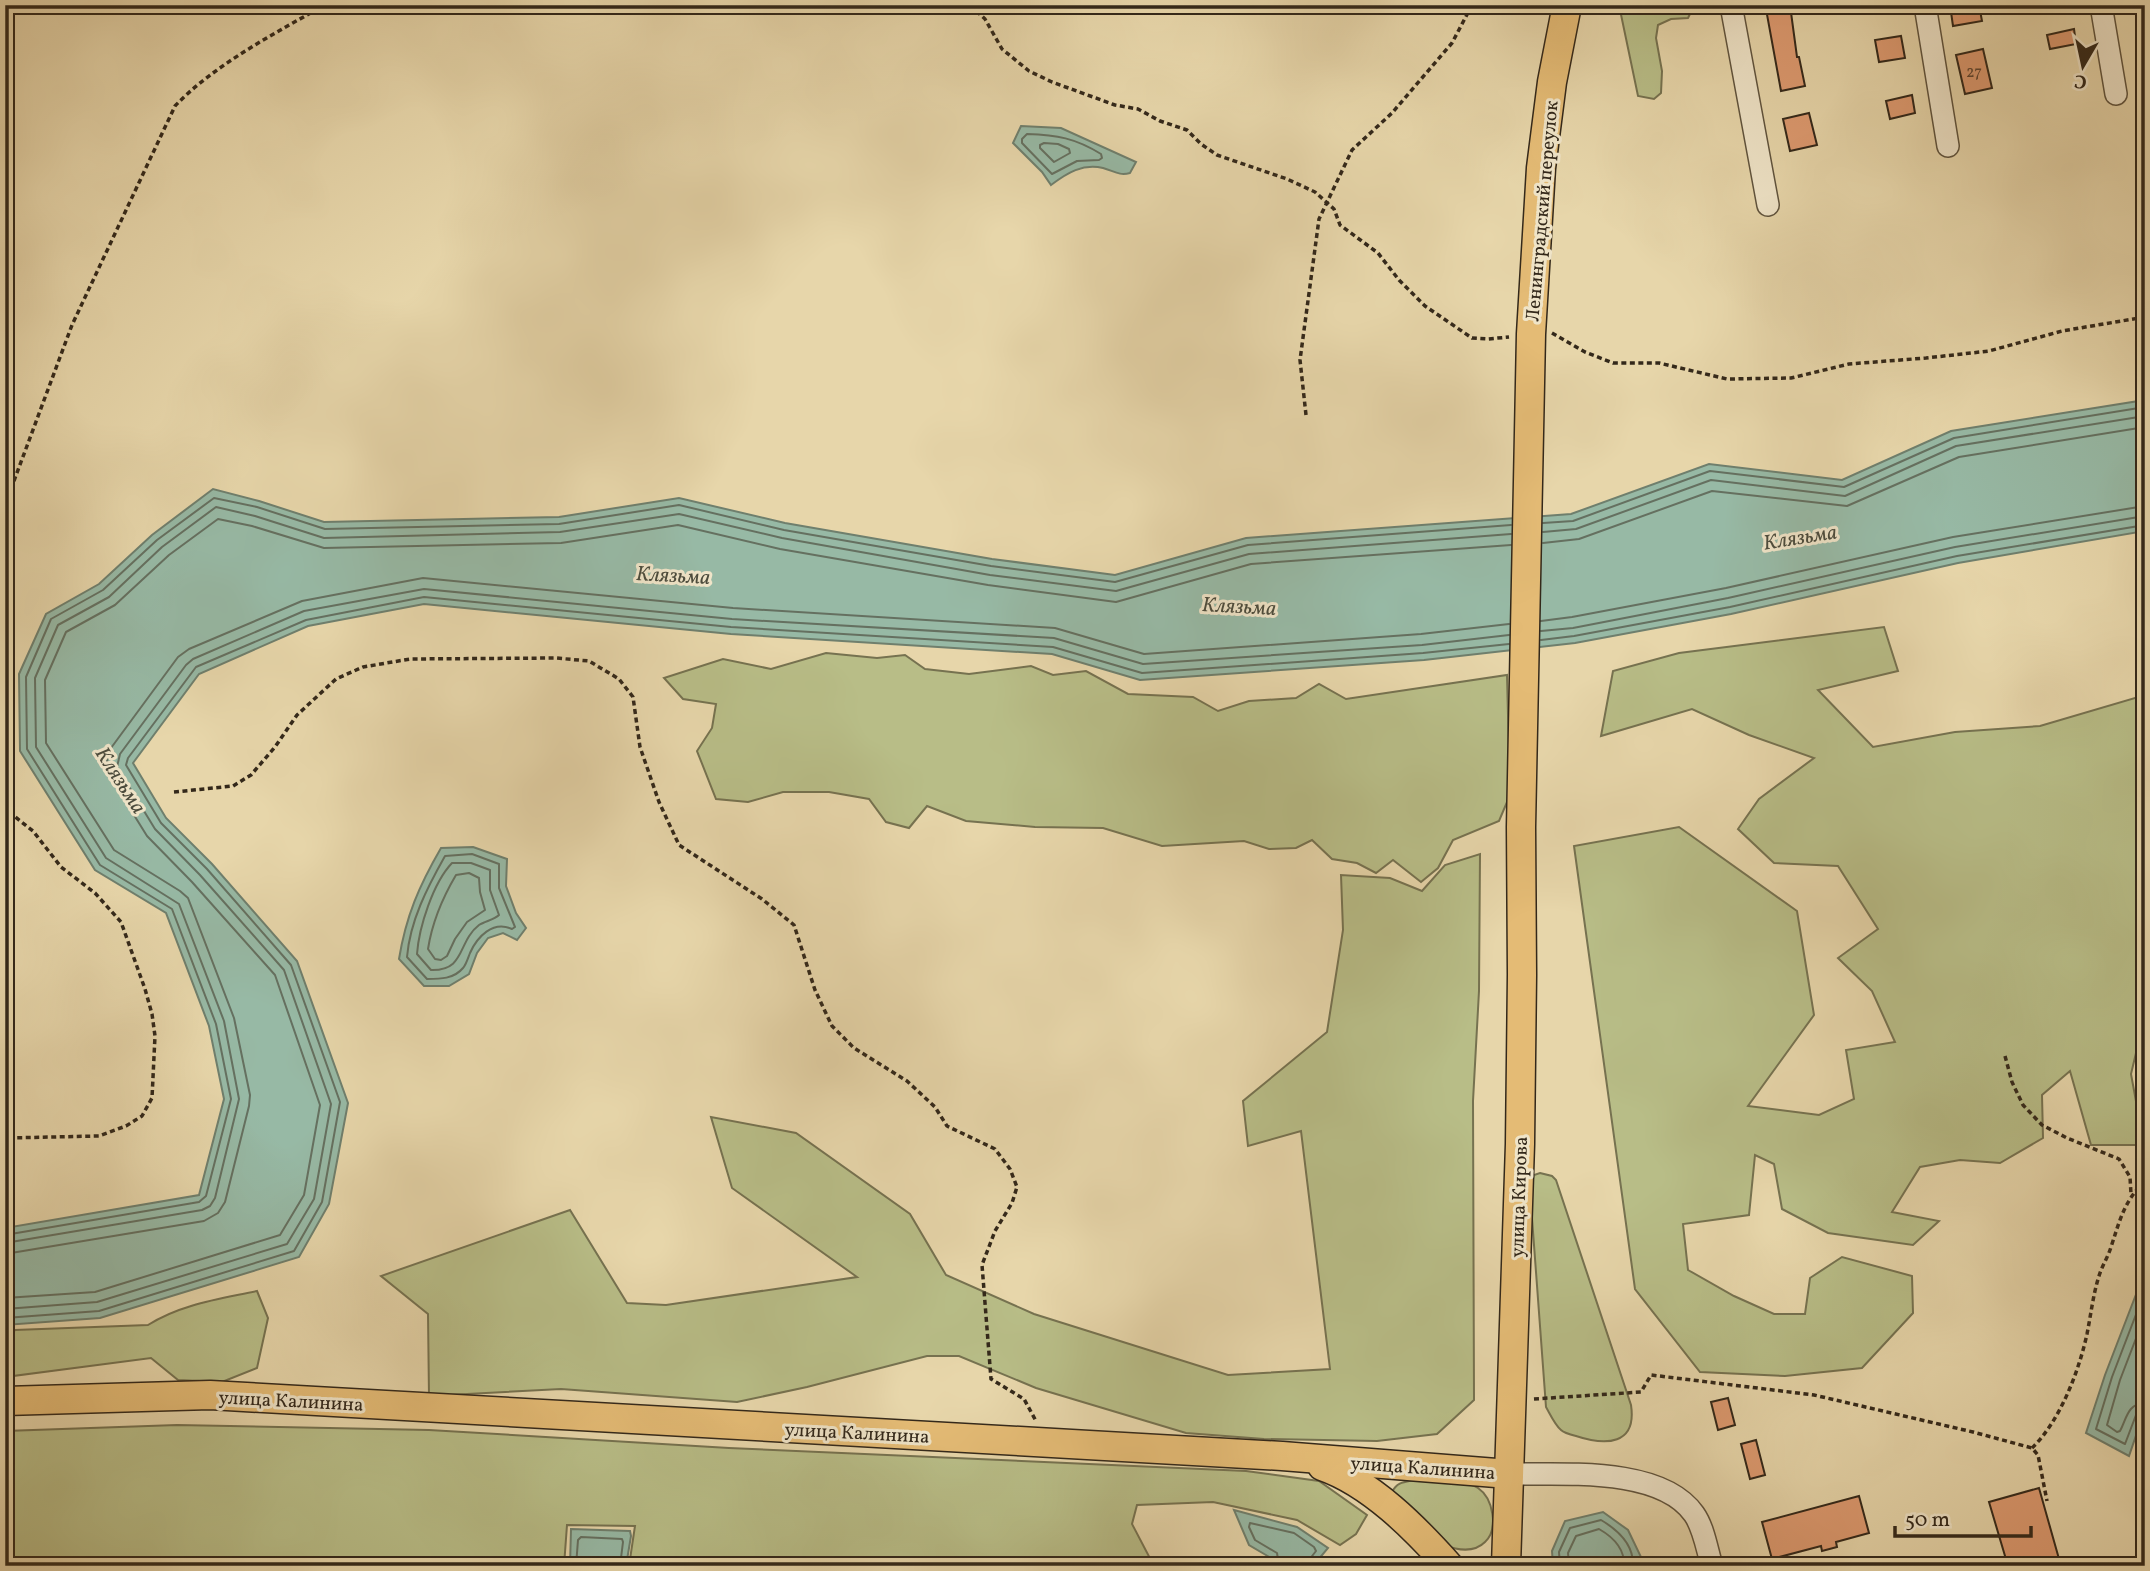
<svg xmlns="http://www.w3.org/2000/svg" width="2150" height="1571" viewBox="0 0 2150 1571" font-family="Vollkorn,serif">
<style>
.green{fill:#b8bd87;stroke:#767250;stroke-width:2}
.water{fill:#97b9a5;stroke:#6f7f6d;stroke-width:2}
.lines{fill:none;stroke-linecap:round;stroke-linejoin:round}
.shore{stroke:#657060;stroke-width:2}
.building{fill:#dd9a70;stroke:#33281a;stroke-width:2}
.minor-casing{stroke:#60543e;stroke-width:24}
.major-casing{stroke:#33281a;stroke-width:31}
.path{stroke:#33281a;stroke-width:3.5;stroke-dasharray:5 3.5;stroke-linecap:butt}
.minor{stroke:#efe4c8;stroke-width:21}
.major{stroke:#e4bb75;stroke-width:28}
.labels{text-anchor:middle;stroke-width:6;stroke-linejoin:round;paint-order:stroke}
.number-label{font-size:16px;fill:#5e4430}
.street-label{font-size:19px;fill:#33281a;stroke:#efe4c8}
.water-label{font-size:21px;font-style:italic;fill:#4c4c3d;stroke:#efe4c8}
</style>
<rect width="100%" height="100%" fill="#e7d6aa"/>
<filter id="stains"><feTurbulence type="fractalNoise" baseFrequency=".00286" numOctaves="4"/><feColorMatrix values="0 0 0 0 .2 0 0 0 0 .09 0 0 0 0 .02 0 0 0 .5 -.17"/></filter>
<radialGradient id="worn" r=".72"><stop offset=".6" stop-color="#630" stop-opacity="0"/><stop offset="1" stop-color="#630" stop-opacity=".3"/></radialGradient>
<g class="green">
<polygon points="1619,5 1694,6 1688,18 1671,19 1658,25 1656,38 1662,71 1661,93 1654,99 1638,96"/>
<polygon points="1884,627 1898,671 1818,690 1873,747 1955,732 2040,726 2145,695 2145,1032 2141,1032 2131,1074 2144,1145 2091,1145 2070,1071 2042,1095 2043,1138 2000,1163 1960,1160 1920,1167 1892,1212 1939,1221 1913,1245 1828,1233 1782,1209 1774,1164 1755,1155 1749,1215 1683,1224 1688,1270 1734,1296 1774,1314 1805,1314 1810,1278 1842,1257 1912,1276 1913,1313 1862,1368 1785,1376 1700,1372 1635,1289 1574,846 1679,827 1797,911 1814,1015 1748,1106 1819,1115 1854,1099 1846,1050 1895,1042 1872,991 1838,958 1878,929 1838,866 1774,863 1738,829 1759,799 1814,758 1749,735 1692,709 1601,736 1613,671 1679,653"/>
<polygon points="826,653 877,658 905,655 925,669 969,674 1031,666 1053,675 1086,671 1128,694 1193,697 1218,711 1249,701 1296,698 1319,684 1346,699 1507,675 1510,795 1499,821 1453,840 1438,868 1421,882 1393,860 1376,873 1357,863 1332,859 1312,840 1296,848 1269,849 1244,841 1162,846 1103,828 1035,827 966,821 927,806 909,828 886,822 869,799 829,792 783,792 748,802 716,799 697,751 712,728 716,704 683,699 664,678 723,659 771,669"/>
<polygon points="1480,854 1479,991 1473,1101 1474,1400 1437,1434 1377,1441 1264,1439 1186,1433 1036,1388 959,1356 927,1356 807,1387 737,1402 561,1389 429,1396 428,1314 381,1276 570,1210 627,1303 666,1305 857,1277 732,1188 711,1117 796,1133 910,1214 946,1275 1034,1314 1228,1375 1330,1369 1301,1131 1248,1146 1243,1101 1327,1032 1343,930 1341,875 1390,878 1422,891 1445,865"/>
<path d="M 1540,1173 L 1552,1176 L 1556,1180 L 1631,1405 C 1637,1445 1606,1446 1576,1436 C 1572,1435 1564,1433 1561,1430 C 1555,1425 1550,1414 1546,1407 L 1530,1191 L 1534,1175 Z"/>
<path d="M 257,1291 L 268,1318 L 257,1368 L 222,1382 L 178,1380 L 151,1358 L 5,1377 L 5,1342 L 15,1330 L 148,1325 C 181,1304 220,1299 257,1291 Z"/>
<polygon points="177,1425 429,1430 729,1448 1246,1471 1319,1481 1367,1515 1356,1534 1340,1545 1297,1520 1213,1502 1137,1505 1132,1524 1154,1566 629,1566 635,1526 567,1525 564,1566 5,1566 5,1431"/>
<path d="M 1414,1480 C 1430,1481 1465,1479 1478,1488 C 1493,1498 1499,1529 1485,1542 C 1474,1553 1457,1550 1444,1545 L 1392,1492 C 1397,1482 1404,1482 1414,1480 Z"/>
</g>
<g class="water">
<path d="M 1021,126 L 1061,128 L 1136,162 L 1130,173 C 1119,176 1114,171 1103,168 C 1083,163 1067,173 1051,185 L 1042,172 L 1013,143 Z"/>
<polygon points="2145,400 2145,531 1958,563 1731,614 1575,643 1424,660 1140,680 1052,654 731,634 424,604 308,626 199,674 133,763 166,818 212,864 297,961 348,1103 329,1204 299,1257 100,1318 5,1325 5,1228 199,1195 224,1099 209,1026 166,913 95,870 20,751 19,674 46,614 99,584 152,535 213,489 259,501 324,522 559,517 679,498 785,523 992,559 1115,575 1246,538 1571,514 1709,464 1842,480 1951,431"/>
<path d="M 473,847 L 507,859 L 506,886 L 516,913 L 526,928 L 517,940 L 503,933 L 488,938 L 477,953 L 469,974 L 449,986 L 424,986 L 399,959 C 406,916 419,886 441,848 Z"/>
<polygon points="2145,1271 2145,1409 2129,1456 2086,1433 2105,1375"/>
<polygon points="1234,1510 1297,1527 1328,1548 1313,1566 1272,1566 1271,1558 1249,1545"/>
<polygon points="1603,1512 1628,1530 1641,1557 1639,1566 1553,1566 1552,1551 1565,1521"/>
<polygon points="571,1529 630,1531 631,1536 626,1566 570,1566"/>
</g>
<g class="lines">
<g class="shore">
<path d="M 1027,134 C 1057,135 1075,138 1101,154 L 1102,158 L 1099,160 L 1077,161 L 1052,174 L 1022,143 L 1022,139 Z"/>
<polygon points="1044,143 1058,144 1069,149 1070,153 1054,162 1040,148 1040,145"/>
<polyline points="1543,523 1573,521 1710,471 1844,487 1954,438 2145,407"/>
<polyline points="1543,532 1576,529 1711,480 1845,496 1956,446 2145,416"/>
<polyline points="1543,543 1579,539 1712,491 1847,506 1959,457 2145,427"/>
<polyline points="1541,621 1572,617 1726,588 1953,537 2145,506"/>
<polyline points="1541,631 1573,628 1728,598 1955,547 2145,516"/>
<polyline points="1541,640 1574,636 1730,607 1957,556 2145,525"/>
<path d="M 472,854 L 499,864 L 499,888 L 515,927 L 512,929 C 493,920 477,937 470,953 C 468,958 466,965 463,968 C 454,979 440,979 427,979 L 407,957 C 410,921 427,888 445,856 Z"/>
<path d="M 452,863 L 471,863 L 490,870 L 490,890 L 499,915 C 494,920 485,921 479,925 C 457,942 466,971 431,970 L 417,954 C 419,927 433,883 452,863 Z"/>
<path d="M 469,873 L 479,878 L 480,892 L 485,910 L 467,922 L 455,939 L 447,956 L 441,960 L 435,959 L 428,949 C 432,923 443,897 456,875 Z"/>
<polyline points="5,1235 199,1202 206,1196 231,1099 216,1024 172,909 100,865 27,749 26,677 51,619 103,590 157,540 214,498 257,507 325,529 559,524 679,505 784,530 991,566 1115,582 1248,545 1511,525"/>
<polyline points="5,1243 202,1210 210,1206 215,1198 239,1099 224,1021 179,904 106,858 36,747 35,678 58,625 109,597 162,547 216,507 255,516 324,538 560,532 679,514 782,538 990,575 1116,591 1249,554 1511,534"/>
<polyline points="5,1254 204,1221 218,1213 225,1202 249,1106 250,1095 234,1018 188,898 180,891 114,850 46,743 45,680 66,632 115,605 169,555 218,519 252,526 324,548 561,543 678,525 780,549 988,585 1116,602 1251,564 1511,545"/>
<polyline points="2145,1291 2112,1377 2096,1429 2125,1444 2136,1415 2139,1412 2145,1411"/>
<path d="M 5,1298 L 95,1292 L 280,1235 L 304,1195 L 320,1105 L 275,975 L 192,882 L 147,836 L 111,778 C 105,767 106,758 111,748 L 178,657 L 189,649 L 302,601 L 423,578 L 733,608 L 1055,628 L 1144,654 L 1421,634 L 1509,624"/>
<polyline points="5,1309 97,1302 287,1244 314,1199 331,1104 284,970 200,875 155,829 117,767 120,754 186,665 193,659 304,611 424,589 732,619 1054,638 1143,664 1422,645 1509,635"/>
<path d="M 2145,1315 L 2120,1380 L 2107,1425 L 2117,1432 L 2120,1431 C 2127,1418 2127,1404 2145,1403"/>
<polyline points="5,1318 99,1311 294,1251 322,1202 340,1102 291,965 207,869 161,823 126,765 128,758 196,667 306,620 424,597 731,627 1053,647 1142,673 1423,653 1509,644"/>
<polyline points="576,1566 578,1540 581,1537 622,1539 623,1542 620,1566"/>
<polyline points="1279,1566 1277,1553 1255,1540 1249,1527 1250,1523 1294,1533 1314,1547 1316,1551 1309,1560 1308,1566"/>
<path d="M 1560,1566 L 1559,1552 L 1570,1528 L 1601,1520 C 1618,1530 1634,1544 1633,1566"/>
<path d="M 1569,1566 L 1568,1553 L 1576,1536 L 1599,1529 C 1613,1537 1625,1549 1624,1566"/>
</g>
</g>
<g class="building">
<polygon points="1790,5 1797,57 1799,57 1805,86 1781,91 1766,9"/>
<polygon points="1950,5 1979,5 1982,21 1953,26"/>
<polygon points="2074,29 2076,44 2050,49 2047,35"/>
<polygon points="1901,36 1905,58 1879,62 1875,40"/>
<polygon points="1983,49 1992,88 1965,94 1956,55"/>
<polygon points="1912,95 1915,113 1890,119 1886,101"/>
<polygon points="1809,113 1817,145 1790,151 1783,119"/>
<polygon points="1728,1398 1735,1425 1718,1430 1711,1402"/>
<polygon points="1756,1440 1765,1475 1750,1479 1741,1444"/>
<polygon points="2039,1488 2061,1566 2008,1566 1989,1502"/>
<polygon points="1859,1496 1869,1533 1836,1542 1837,1547 1822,1551 1821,1546 1772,1559 1762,1522"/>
</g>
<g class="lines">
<defs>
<g id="minor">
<polyline points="1731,5 1768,205"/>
<polyline points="1925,5 1948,146"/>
<polyline points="2101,5 2116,94"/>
<path d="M 1509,1474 C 1562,1475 1660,1466 1694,1514 C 1704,1528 1707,1550 1712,1566"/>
</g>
<g id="major">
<polyline points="5,1401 210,1395 1282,1456 1509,1474"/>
<path d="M 1322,1466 C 1371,1483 1415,1528 1449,1566"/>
<polyline points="1506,1566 1520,1144 1522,975 1521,827 1531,334 1541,168 1552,82 1567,5"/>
</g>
</defs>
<use href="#minor" class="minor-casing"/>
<use href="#major" class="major-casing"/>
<g class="path">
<polyline points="842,5 972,7 985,19 1002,49 1029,71 1052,82 1115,105 1138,109 1160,121 1187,130 1201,144 1217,155 1287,179 1315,192 1334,209 1340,225 1378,253 1399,280 1425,306 1472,338 1488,339 1509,337"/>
<polyline points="1552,333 1585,352 1613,363 1659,363 1727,379 1791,378 1849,364 1926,358 1989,351 2062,331 2145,317"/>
<polyline points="1306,415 1300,360 1319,219 1352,150 1392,113 1452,43 1472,5"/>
<path d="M 5,505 L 72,325 L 175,106 C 214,65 275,33 325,5"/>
<polyline points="174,792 233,786 251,775 275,747 297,715 336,679 363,667 410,659 556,658 589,661 619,679 633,697 640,747 659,802 679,845 762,899 794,925 815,990 832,1026 854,1048 907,1081 935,1107 947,1126 995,1149 1010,1169 1017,1187 1012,1203 995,1231 982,1265 991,1379 1024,1399 1036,1421"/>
<polyline points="5,804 14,816 33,831 61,867 95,893 121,922 145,989 152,1014 155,1036 152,1098 142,1116 126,1126 99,1136 5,1138"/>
<polyline points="2005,1056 2012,1082 2023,1105 2042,1125 2067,1138 2119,1159 2130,1177 2131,1194"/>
<polyline points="1534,1399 1641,1392 1651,1375 1814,1395 1973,1432 2032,1448 2038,1455 2047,1501"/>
<path d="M 2032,1448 C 2060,1421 2079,1371 2087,1334 C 2091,1314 2093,1295 2099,1276 C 2102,1266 2108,1257 2111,1247 C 2120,1220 2124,1201 2145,1181"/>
</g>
<use href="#minor" class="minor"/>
<use href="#major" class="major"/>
</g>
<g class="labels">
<g class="number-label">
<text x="1974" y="77">27</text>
</g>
<g class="street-label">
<text transform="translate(1541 211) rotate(-85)" y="7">Ленинградский переулок</text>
<text transform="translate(1518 1197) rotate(-88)" y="7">улица Кирова</text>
<text transform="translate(291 1400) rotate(3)" y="7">улица Калинина</text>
<text transform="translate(857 1432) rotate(3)" y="7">улица Калинина</text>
<text transform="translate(1423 1467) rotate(4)" y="7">улица Калинина</text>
</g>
<g class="water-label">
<text transform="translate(1800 537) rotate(-9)" y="7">Клязьма</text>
<text transform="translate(673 575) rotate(3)" y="7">Клязьма</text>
<text transform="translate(1239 606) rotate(3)" y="7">Клязьма</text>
<text transform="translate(121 780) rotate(57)" y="7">Клязьма</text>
</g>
</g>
<rect width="2150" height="1571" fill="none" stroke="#e7d6aa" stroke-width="28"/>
<rect x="7" y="7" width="2136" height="1557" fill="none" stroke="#33281a" stroke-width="3.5"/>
<rect x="14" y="14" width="2122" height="1543" fill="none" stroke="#33281a" stroke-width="2"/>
<g transform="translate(2083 66) rotate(189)" stroke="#efe4c8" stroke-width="5" paint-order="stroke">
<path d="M0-5L12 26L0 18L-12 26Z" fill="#33281a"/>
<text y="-10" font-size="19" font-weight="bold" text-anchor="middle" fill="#33281a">С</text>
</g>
<path d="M1895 1526v10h136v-10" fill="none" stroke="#33281a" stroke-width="3.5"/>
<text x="1905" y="1526" font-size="21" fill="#33281a" stroke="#efe4c8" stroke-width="5" paint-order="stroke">50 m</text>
<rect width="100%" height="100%" filter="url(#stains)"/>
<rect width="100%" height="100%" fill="url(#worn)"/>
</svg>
